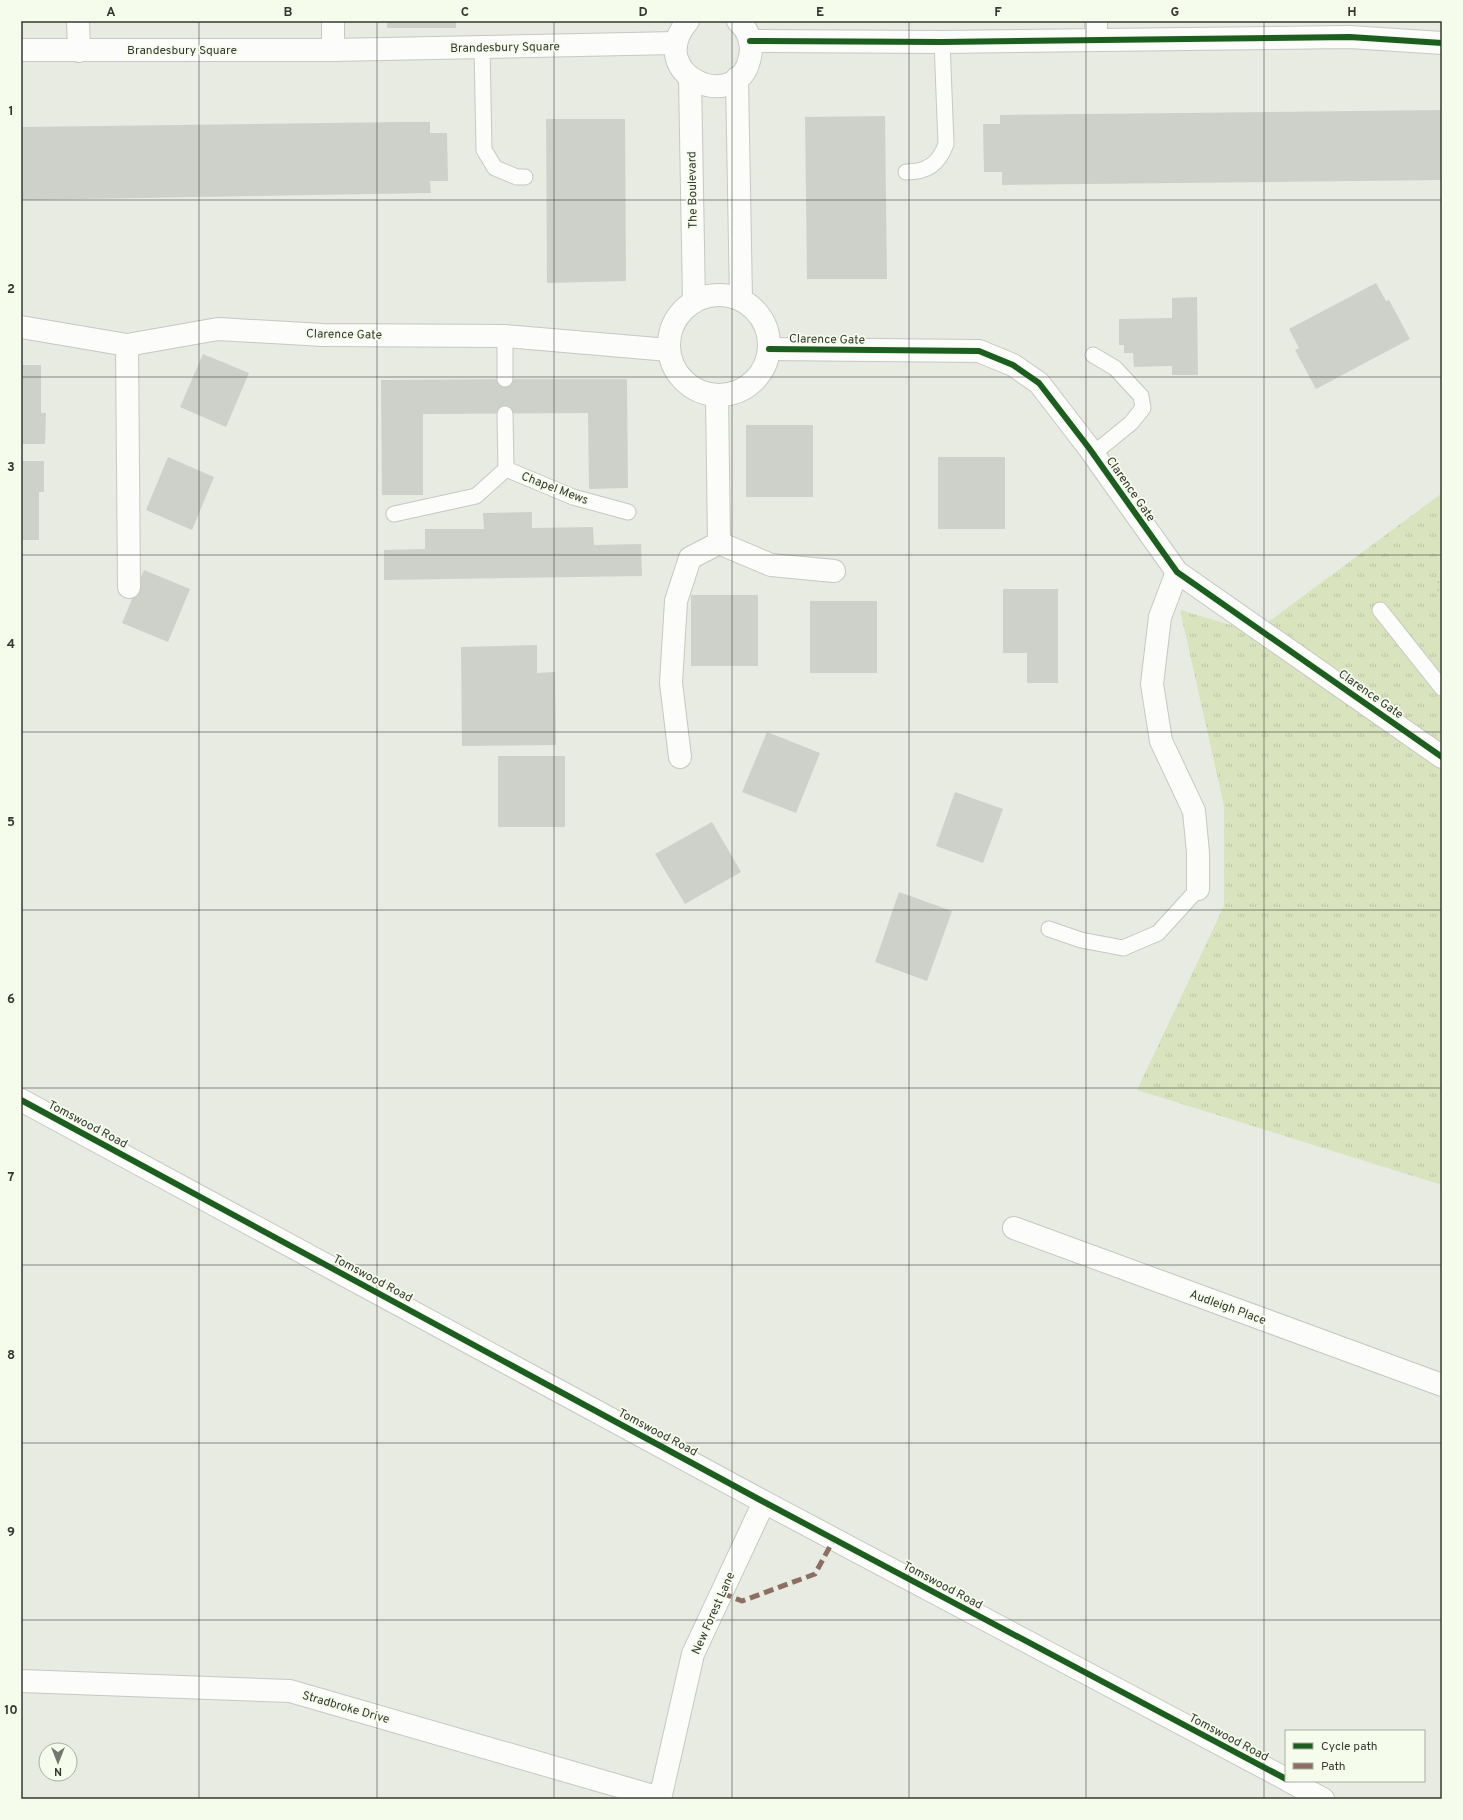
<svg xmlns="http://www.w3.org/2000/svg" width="1463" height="1820" viewBox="0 0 1463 1820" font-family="Overpass,sans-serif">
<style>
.grass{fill:url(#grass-tufts)}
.park{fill:url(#park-dots)}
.building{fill:#ced1c9}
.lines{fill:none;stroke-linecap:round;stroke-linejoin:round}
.lane-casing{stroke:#c6c8c1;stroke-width:17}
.street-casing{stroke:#c6c8c1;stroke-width:24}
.secondary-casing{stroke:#c6c8c1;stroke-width:24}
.lane{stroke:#fcfcfb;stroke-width:15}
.street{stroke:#fcfcfb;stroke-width:22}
.secondary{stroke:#fcfcfb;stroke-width:22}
.quiet{stroke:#8d6e63;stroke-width:5;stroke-dasharray:10 5;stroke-linecap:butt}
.cycleway-casing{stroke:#f6fceb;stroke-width:8}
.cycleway{stroke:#1b5e20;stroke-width:6}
.grid{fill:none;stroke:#353831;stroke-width:1;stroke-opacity:0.55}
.labels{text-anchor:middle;stroke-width:3.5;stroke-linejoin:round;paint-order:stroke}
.street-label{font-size:12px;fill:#353831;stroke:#f6fceb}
.neatline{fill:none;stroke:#353831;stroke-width:1.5}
.grid-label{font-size:13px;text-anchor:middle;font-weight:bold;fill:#353831}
</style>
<defs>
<pattern id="grass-tufts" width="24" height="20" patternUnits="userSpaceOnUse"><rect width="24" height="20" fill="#d9e4bf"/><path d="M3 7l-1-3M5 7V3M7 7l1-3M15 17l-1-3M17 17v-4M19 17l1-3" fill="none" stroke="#bbc4a5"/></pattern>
<pattern id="park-dots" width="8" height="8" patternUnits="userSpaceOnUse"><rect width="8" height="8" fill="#d9e4bf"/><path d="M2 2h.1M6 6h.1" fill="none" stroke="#bbc4a5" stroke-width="1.8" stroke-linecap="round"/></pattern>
</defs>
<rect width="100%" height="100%" fill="#e8ebe2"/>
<polygon class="grass" points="1442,493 1442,562 1436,586 1442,599 1442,1185 1137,1090 1224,906 1224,806 1180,610 1255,632"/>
<polygon class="park" points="1442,562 1442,599 1436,587"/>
<g class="building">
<rect x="387" y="21" width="69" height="7"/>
<polygon points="1442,110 1442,180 1002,185 1002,172 984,172 983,124 1000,124 1000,115"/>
<polygon points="885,116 887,279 807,279 805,117"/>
<polygon points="546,119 625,119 626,281 547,283"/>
<polygon points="402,122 430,122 430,133 447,133 448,181 430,181 431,193 21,200 21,127"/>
<polygon points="1376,283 1386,301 1389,300 1410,339 1316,389 1295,350 1299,348 1289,329"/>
<polygon points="1197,297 1198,375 1172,375 1172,366 1134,367 1133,353 1124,353 1124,345 1119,345 1119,319 1172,318 1172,298"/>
<polygon points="203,354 249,373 226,427 180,407"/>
<polygon points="21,365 41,365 41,413 46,413 45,444 21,444"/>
<polygon points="505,379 627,379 628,488 589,489 588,413 423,414 423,495 382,495 381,380"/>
<rect x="746" y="425" width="67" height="72"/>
<polygon points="168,457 214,477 192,530 146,510"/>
<rect x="938" y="457" width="67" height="72"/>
<polygon points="21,461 44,461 44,492 39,492 39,540 21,540"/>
<polygon points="532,512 532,528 593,527 594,545 641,544 642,576 384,580 384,550 425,549 425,529 484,529 483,513"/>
<polygon points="144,570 190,589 168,642 122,623"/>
<polygon points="1003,589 1058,589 1058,683 1027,683 1027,653 1003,653"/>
<rect x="691" y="595" width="67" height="71"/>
<rect x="810" y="601" width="67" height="72"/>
<polygon points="537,645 537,673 555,672 556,745 462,746 461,647"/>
<polygon points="767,732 820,753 796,813 742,792"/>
<rect x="498" y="756" width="67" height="71"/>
<polygon points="955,792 1003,809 983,863 936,846"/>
<polygon points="712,822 741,872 685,904 655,854"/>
<polygon points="899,892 952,911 927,981 875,962"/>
</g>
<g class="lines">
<defs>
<g id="lane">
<polyline points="482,47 484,150 495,168 517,177 525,177"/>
<path d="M 906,172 C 927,172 939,164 946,144 L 942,42"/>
<polyline points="505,336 505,379"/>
<polyline points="1093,355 1115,368 1141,396 1143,408 1131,423 1093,454"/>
<polyline points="505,414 506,469"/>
<polyline points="394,514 476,496 506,469 573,497 628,512"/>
<polyline points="1380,610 1442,688"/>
<polyline points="1049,929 1081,940 1123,948 1158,933 1198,889"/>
</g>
<g id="street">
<polyline points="78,21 79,51"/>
<polyline points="333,21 333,50"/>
<path d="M 688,21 C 642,74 738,117 750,57 C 753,43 749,31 738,21"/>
<polyline points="1096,21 1096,40"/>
<polyline points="750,41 942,42 1350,37 1442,43"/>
<polyline points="21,50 333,50 676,43"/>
<polyline points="690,78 694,302"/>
<polyline points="737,78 741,300"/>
<circle cx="719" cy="345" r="50"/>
<polyline points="21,327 127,345 218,329 323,335 505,336 669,350"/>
<polyline points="127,345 129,587"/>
<polyline points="769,349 979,351 1013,365 1039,383 1089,448 1177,572 1442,757"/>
<polyline points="717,395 719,543"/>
<polyline points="1177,572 1160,617 1152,684 1161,741 1194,811 1198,853 1198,889"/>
<polyline points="680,757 671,683 676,601 690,558 719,543 771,565 834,571"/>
<polyline points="1014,1228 1442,1385"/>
<polyline points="21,1681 290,1691 660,1798"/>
</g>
<g id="secondary">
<polyline points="21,1100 764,1502 1286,1779"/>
<polyline points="1289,1781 1323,1799"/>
<polyline points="660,1799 693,1654 764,1502"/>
</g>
</defs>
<use href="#lane" class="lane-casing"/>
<use href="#street" class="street-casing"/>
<use href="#secondary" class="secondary-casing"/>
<use href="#lane" class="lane"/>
<use href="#street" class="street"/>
<use href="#secondary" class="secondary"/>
<polyline class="quiet" points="722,1593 742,1601 815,1574 834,1539"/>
<defs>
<g id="cycleway">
<polyline points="750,41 942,42 1350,37 1442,43"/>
<polyline points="769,349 979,351 1013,365 1039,383 1089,448 1177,572 1442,757"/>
<polyline points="21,1100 764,1502 1286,1779"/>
</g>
</defs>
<use href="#cycleway" class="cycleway-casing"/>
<use href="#cycleway" class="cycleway"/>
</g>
<path class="grid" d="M 199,21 L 199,1799M 377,21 L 377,1799M 554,21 L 554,1799M 732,21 L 732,1799M 909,21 L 909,1799M 1086,21 L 1086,1799M 1264,21 L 1264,1799M 21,200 L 1442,200M 21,377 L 1442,377M 21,555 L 1442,555M 21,732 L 1442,732M 21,910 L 1442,910M 21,1088 L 1442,1088M 21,1265 L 1442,1265M 21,1443 L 1442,1443M 21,1620 L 1442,1620"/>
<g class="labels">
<g class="street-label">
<text transform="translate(505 47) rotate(-1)" y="4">Brandesbury Square</text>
<text x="182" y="54">Brandesbury Square</text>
<text transform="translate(692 190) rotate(-91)" y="4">The Boulevard</text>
<text transform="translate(344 334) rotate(1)" y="4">Clarence Gate</text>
<text transform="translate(827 339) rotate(1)" y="4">Clarence Gate</text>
<text transform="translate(555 488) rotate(21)" y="4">Chapel Mews</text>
<text transform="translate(1131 489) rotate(55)" y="4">Clarence Gate</text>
<text transform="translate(1371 694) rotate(35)" y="4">Clarence Gate</text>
<text transform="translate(88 1124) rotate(28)" y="4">Tomswood Road</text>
<text transform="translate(373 1278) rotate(28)" y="4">Tomswood Road</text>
<text transform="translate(1228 1307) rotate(20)" y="4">Audleigh Place</text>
<text transform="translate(658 1432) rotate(28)" y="4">Tomswood Road</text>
<text transform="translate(943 1585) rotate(28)" y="4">Tomswood Road</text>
<text transform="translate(713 1613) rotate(-66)" y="4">New Forest Lane</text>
<text transform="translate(346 1707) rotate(16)" y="4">Stradbroke Drive</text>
<text transform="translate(1229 1737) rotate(28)" y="4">Tomswood Road</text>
</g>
</g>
<rect width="1463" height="1820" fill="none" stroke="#f6fceb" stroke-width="44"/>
<rect x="1285" y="1730" width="140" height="52" fill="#f6fceb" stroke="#a9aea1"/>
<rect x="1293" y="1743" width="20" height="6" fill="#1b5e20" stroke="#a9aea1"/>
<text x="1321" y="1750" font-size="12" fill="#353831">Cycle path</text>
<rect x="1293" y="1763" width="20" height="6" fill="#8d6e63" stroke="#a9aea1"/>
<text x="1321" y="1770" font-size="12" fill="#353831">Path</text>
<g transform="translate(58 1762) rotate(180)"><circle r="19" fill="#f6fceb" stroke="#a9aea1"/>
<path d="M0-3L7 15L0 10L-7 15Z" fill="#74776f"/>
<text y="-6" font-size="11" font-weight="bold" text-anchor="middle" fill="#353831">N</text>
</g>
<rect x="22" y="22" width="1419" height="1776" class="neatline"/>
<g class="grid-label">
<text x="111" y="16">A</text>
<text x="288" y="16">B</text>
<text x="465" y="16">C</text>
<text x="643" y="16">D</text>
<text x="820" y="16">E</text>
<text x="998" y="16">F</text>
<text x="1175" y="16">G</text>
<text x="1352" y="16">H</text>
<text x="11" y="115">1</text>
<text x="11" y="293">2</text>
<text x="11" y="471">3</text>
<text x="11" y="648">4</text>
<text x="11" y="826">5</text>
<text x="11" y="1003">6</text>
<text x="11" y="1181">7</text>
<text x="11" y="1359">8</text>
<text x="11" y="1536">9</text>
<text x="11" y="1714">10</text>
</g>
</svg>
